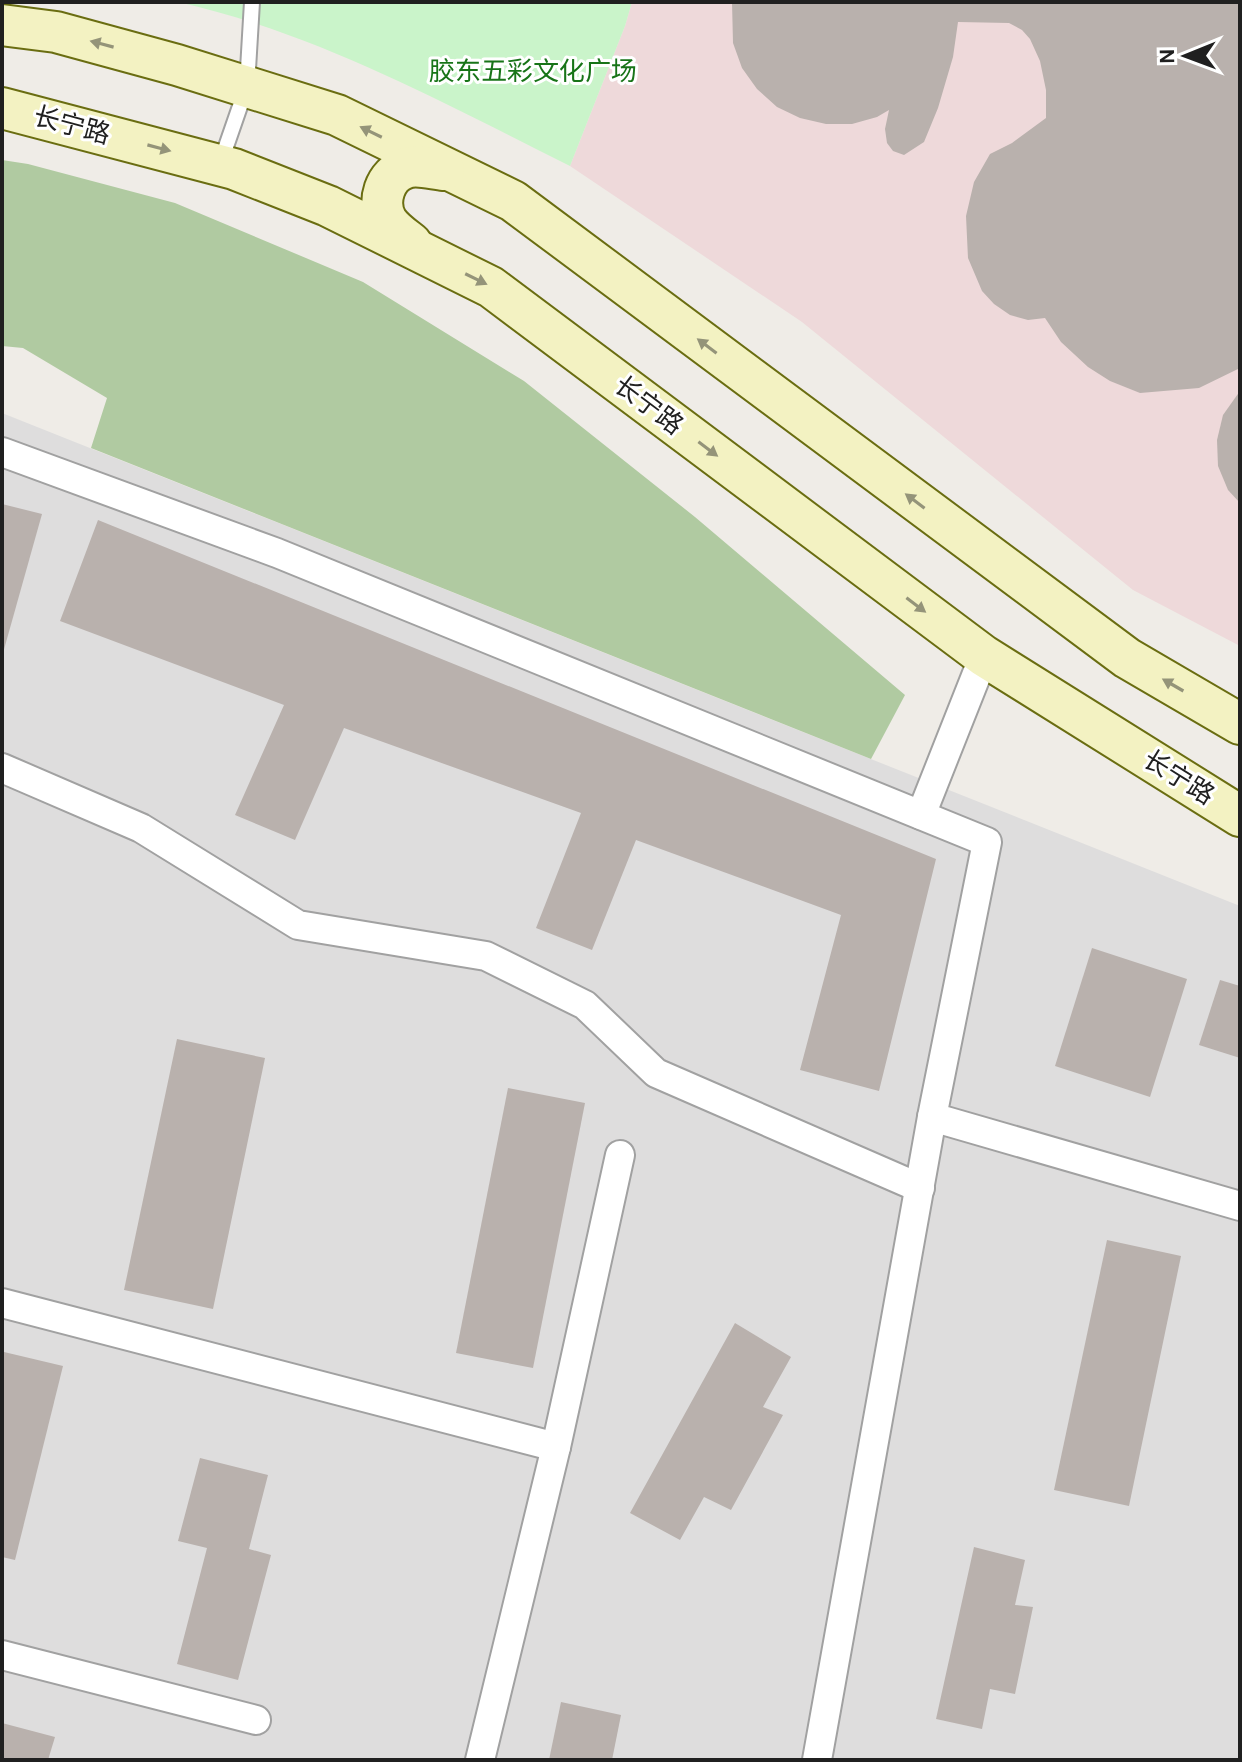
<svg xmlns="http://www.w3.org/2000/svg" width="1242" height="1762" viewBox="0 0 1242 1762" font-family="Karla,'Noto Sans SC',sans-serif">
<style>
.residential{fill:#dedddd}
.commercial{fill:#eed9da}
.forest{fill:#b0caa1}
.park{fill:#caf4ca}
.building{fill:#b9b1ad}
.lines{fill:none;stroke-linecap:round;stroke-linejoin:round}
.lane-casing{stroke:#a1a1a1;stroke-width:18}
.street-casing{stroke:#a1a1a1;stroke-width:32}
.secondary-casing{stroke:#6a6d11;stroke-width:44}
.lane{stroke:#fff;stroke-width:14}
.street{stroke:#fff;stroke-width:28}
.secondary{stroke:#f3f2c2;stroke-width:40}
.oneway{fill:#949479}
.labels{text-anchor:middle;stroke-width:6;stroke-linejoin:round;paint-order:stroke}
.park-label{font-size:26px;fill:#187418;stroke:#fff}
.street-label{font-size:26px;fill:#202020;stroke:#fff}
</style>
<rect width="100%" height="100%" fill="#efece7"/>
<polygon class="residential" points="2,413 1240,906 1240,1760 2,1760"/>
<polygon class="commercial" points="632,2 1240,2 1240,646 1133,590 802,322 570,166 625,26"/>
<polygon class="forest" points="2,160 28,164 175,203 363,282 524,381 695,517 905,695 871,759 91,448 107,398 23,348 2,346"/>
<path class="park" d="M 178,2 L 632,2 L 625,26 L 570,166 C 444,103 316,33 178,2 Z"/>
<g class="building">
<polygon points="732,2 1240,2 1240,368 1199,388 1140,393 1110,381 1088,367 1061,342 1045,318 1028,320 1010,315 994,304 982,291 968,258 966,216 974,182 990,154 1012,143 1046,118 1046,90 1040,61 1030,39 1022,30 1009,23 958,22 953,57 938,108 924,142 904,155 893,151 887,143 885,129 889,110 877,117 852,124 826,124 800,118 777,107 757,89 742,68 733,43"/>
<polygon points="1240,391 1240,503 1228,490 1218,466 1217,440 1223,415"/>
<polygon points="2,504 42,514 3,653 2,653"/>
<polygon points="98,520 936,859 879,1091 800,1070 841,915 636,840 592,950 536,928 581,813 344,728 295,840 235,815 284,705 60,621"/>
<polygon points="1092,948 1187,979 1150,1097 1055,1066"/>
<polygon points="1220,980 1240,986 1240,1058 1199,1045"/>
<polygon points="177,1039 265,1058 213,1309 124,1290"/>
<polygon points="508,1088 585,1103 533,1368 456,1353"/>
<polygon points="1107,1240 1181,1256 1129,1506 1054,1490"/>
<polygon points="735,1323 791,1357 763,1407 783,1415 731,1510 704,1497 680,1540 630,1513"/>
<polygon points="4,1352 63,1366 15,1560 2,1557 2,1362"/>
<polygon points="200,1458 268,1475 249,1549 271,1555 238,1680 177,1664 207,1548 178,1541"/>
<polygon points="974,1547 1025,1560 1015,1605 1033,1607 1015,1694 990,1689 982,1729 936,1719"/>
<polygon points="561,1702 621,1715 612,1760 549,1760"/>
<polygon points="2,1723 55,1737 48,1760 2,1760"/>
</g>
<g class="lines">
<defs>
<polyline id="lane" points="220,164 247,86 252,2"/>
<g id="street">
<polyline points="2,452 277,553 987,842 932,1117 1240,1206"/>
<polyline points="2,768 141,828 298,925 486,956 585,1005 656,1073 920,1188"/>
<polyline points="921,815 984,656"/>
<polyline points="2,1303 556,1447"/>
<polyline points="2,1655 256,1720"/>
<polyline points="480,1760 556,1447 620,1155"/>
<polyline points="817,1760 932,1117"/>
</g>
<g id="secondary">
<polyline points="2,25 56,32 177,65 337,115 513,201 1127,658 1240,724"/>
<polyline points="2,108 234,169 328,206 491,287 984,656 1240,816"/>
<path d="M 411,243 C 402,236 393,230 387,221 C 376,202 385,174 406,168 C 417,164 433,169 444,170"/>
</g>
</defs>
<use href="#lane" class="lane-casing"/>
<use href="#street" class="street-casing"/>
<use href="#secondary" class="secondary-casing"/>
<use href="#lane" class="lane"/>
<use href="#street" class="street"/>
<use href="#secondary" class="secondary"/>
</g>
<defs><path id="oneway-solid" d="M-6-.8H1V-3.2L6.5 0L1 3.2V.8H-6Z" transform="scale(2)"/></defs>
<g class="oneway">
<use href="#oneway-solid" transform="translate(102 44) rotate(-165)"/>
<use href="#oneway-solid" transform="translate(371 132) rotate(-154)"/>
<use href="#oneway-solid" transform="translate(159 148) rotate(15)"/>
<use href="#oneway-solid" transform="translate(476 279) rotate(26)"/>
<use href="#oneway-solid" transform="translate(707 346) rotate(-143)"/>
<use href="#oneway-solid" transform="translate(708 449) rotate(37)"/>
<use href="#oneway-solid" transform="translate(915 501) rotate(-143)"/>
<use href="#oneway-solid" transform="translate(916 605) rotate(37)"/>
<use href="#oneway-solid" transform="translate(1173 685) rotate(-150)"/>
</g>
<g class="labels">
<g class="park-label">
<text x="533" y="80">胶东五彩文化广场</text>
</g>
<g class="street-label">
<text transform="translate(72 125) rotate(15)" y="9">长宁路</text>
<text transform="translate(649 405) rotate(37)" y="9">长宁路</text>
<text transform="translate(1179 777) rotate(32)" y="9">长宁路</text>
</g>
</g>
<rect width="1242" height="1762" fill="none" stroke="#202020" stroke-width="8"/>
<g transform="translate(1186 56) rotate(269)" stroke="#ffffff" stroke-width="6" paint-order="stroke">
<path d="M0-6L14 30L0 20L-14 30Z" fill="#202020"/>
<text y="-12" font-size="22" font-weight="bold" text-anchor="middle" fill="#202020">N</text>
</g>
</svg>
